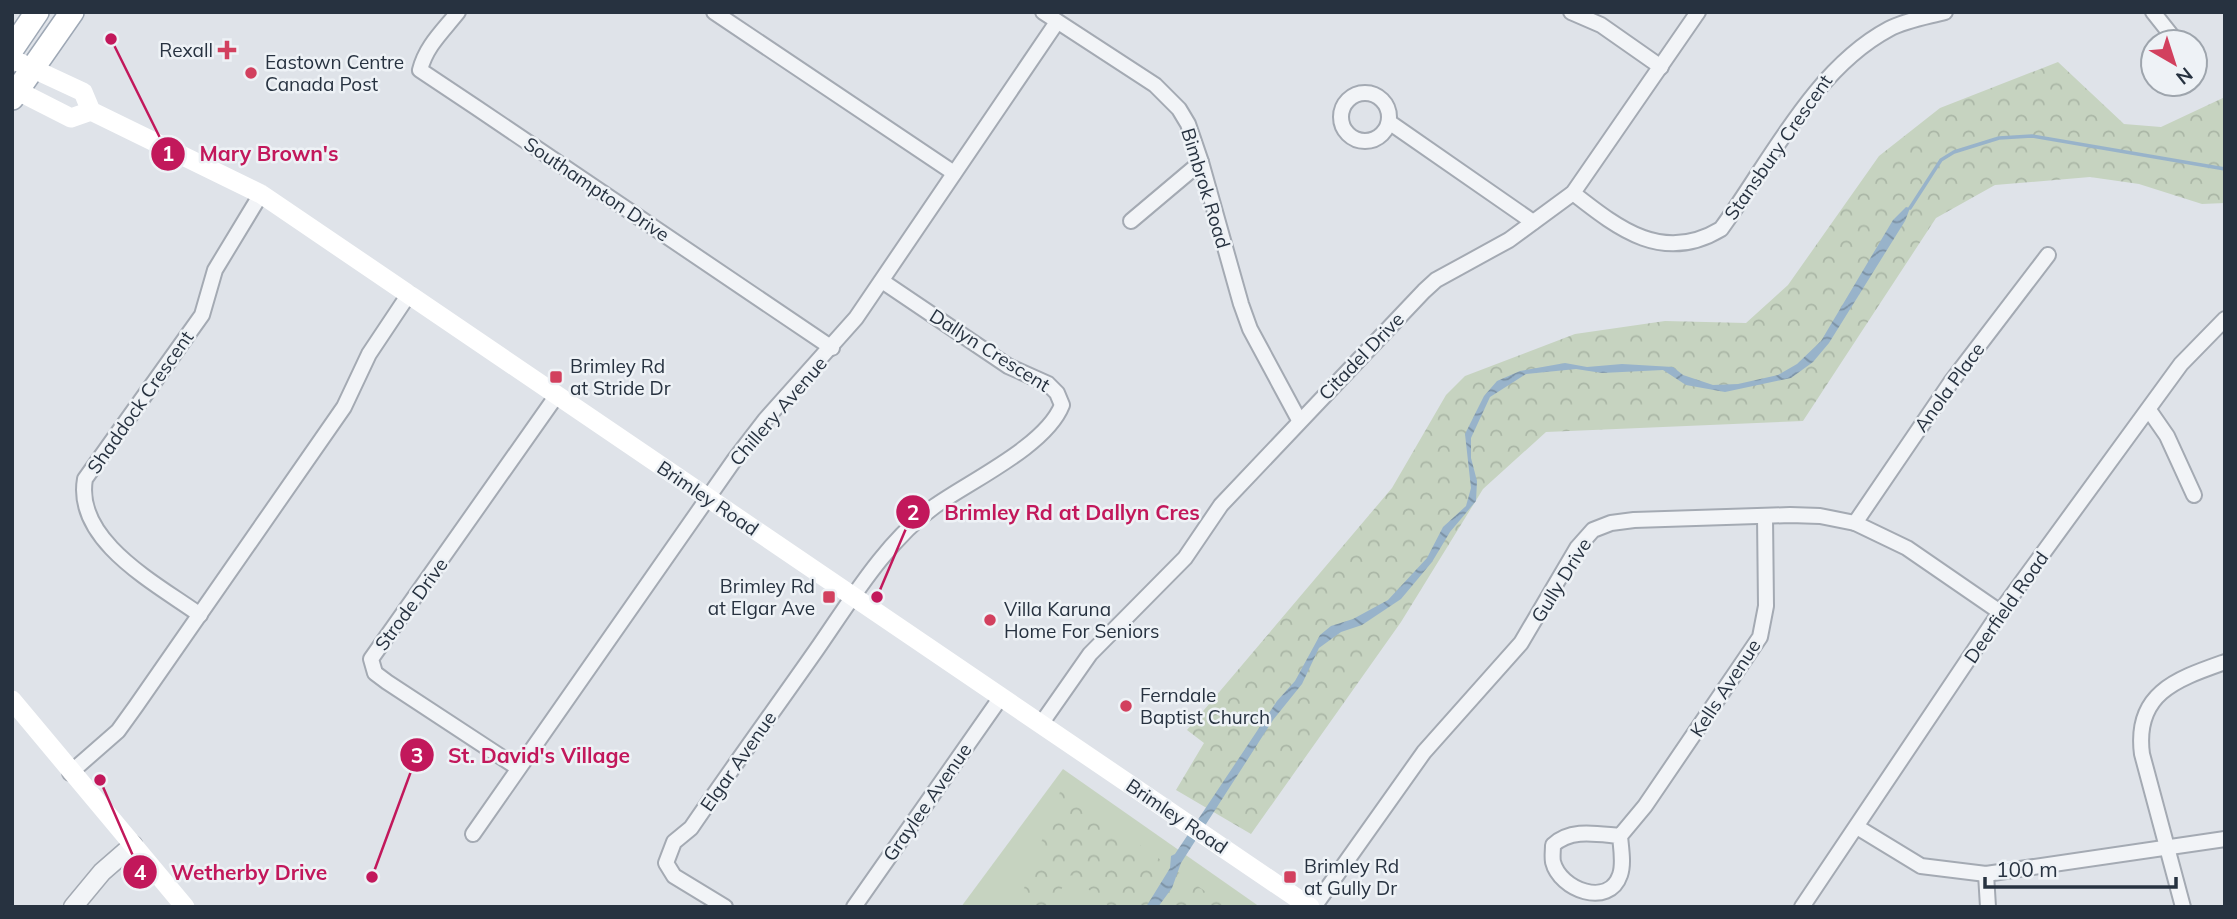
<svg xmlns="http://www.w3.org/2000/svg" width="2237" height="919" viewBox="0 0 2237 919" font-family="Mulish,sans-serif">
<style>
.green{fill:#c6d3c0}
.forest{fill:url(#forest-crowns)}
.water{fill:url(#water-waves)}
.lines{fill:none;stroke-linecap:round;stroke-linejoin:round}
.stream{stroke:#98b3ca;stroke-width:3.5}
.minor-casing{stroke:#a4aab3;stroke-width:18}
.tertiary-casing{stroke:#a4aab3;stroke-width:21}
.primary-casing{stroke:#9ea8b5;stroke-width:26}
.minor{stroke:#f2f4f7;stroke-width:14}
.tertiary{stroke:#f2f4f7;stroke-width:18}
.secondary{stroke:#fff;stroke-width:19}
.primary{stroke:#fff;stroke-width:23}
.poi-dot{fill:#d2405e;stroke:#eef2f6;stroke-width:2.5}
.labels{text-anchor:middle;stroke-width:5;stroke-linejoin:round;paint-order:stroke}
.poi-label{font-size:19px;fill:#273240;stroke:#eef2f6;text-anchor:start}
.street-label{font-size:19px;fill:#273240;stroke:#eef2f6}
.leader{fill:none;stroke:#c2185b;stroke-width:2.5}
.callout-dot{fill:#c2185b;stroke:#eef2f6;stroke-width:2.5}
.mark-label{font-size:21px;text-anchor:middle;font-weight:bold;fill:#fff}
.callout-label{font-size:21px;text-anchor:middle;font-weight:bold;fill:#c2185b;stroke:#eef2f6;stroke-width:5;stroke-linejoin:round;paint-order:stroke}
</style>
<defs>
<pattern id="forest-crowns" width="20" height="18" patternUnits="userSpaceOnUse" patternTransform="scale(1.75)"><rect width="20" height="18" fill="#c6d3c0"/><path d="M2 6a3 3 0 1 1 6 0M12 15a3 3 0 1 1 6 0" fill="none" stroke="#aab6a6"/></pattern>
<pattern id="water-waves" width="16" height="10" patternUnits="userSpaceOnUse" patternTransform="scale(1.75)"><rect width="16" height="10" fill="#98b3ca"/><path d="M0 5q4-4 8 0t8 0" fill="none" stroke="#7c92a5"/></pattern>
</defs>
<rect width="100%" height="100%" fill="#dfe3e9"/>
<polygon class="green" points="1063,769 1260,907 961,907"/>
<g class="forest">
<polygon points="2058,62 2124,124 2161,127 2225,97 2225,203 2202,204 2139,184 2090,177 1995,185 1936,218 1803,421 1546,432 1483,489 1401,622 1251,834 1176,790 1204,743 1187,730 1392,488 1446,395 1465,376 1575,334 1665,321 1746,323 1788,285 1879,156 1940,108"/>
<polygon points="1061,789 1223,904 1222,907 1110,907 1071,875 1049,907 1017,907"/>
</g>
<polygon class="water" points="1906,207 1910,208 1905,221 1829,343 1813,362 1791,378 1725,392 1686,385 1663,370 1602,373 1576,369 1526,374 1490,397 1471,438 1471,458 1477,481 1476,501 1450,532 1432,562 1401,599 1362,625 1341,632 1319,648 1302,684 1273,720 1181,863 1172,888 1158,907 1146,907 1170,868 1171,856 1175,854 1277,701 1295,681 1320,635 1331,626 1353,619 1388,600 1427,558 1443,527 1466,506 1471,488 1465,434 1484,396 1497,381 1520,371 1565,363 1587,367 1622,364 1673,367 1683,375 1713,385 1738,384 1778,375 1797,364 1821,341 1893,220"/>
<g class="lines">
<polyline class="stream" points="1910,208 1941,160 1954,152 1999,138 2032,136 2225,169"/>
<defs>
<g id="minor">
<path d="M 458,12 C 443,31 426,46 420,70 L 477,108 L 832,348"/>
<polyline points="714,12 954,173"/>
<polyline points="1043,12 1155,85 1179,109 1188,124 1201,162 1241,304 1250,329 1299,420"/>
<polyline points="1571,12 1601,25 1661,67"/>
<polyline points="2153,12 2172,36"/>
<circle cx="1365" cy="117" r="24"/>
<polyline points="1389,122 1533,222"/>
<path d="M 1573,193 C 1619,229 1663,264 1721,229 C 1770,162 1814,69 1889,29 C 1906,20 1926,17 1945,12"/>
<polyline points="1131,221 1201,162"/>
<polyline points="2149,410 2167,436 2194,495"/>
<polyline points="1855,523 1951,382 2048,255"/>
<path d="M 200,615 C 157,584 74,541 85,479 L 202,315 L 215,270 L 261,194"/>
<polyline points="1041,724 1090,654 1185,558 1221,505 1424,291 1436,280 1509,240 1573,193 1698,12"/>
<polyline points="518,768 387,682 375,673 371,659 557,395"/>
<polyline points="70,773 118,731 136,706 344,407 369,354 409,294"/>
<polyline points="1857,827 1921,866 1986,874 2225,839"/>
<polyline points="473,834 735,459 765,420 856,318 1057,22"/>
<path d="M 1620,836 C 1597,834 1571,828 1553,845 C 1553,851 1552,857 1553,862 C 1560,890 1609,908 1620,875 C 1624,864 1621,848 1620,836 L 1645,806 L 1760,637 L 1766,606 L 1765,517"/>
<polyline points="1986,874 1988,907"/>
<path d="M 725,907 L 674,876 L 666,863 L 674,842 L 691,828 C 732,768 775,709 817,649 C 851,600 886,541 935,506 C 970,481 1046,446 1062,405 L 1057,393 L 1048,384 L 1008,366 L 882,281"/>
<polyline points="854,907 1001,697"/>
<polyline points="1314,907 1424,752 1521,643 1577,548 1593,530 1611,523 1634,520 1790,515 1820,516 1855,523 1907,548 2000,612"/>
<polyline points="1802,907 2000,612 2181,364 2225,319"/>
<path d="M 2183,907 L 2142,754 C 2134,693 2177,679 2225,662"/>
</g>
<polyline id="tertiary" points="73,907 102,872 133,845"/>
<g id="primary">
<polyline points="12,49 37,12"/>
<polyline points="12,98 72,12"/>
</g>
</defs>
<use href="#minor" class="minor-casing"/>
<use href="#tertiary" class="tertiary-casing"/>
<use href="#primary" class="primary-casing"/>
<use href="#minor" class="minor"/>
<use href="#tertiary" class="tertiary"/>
<g class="secondary">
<polyline points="12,59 83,92 91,111 261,194 1310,907"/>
<polyline points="12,88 71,118 91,111"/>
<polyline points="12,700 185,907"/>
</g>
<use href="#primary" class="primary"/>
</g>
<g class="poi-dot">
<path d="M223.5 39.5h7v7h7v7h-7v7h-7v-7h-7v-7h7z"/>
<circle cx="251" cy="73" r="7"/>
<rect x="549" y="370" width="14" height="14" rx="3.5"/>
<rect x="822" y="590" width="14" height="14" rx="3.5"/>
<circle cx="990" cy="620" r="7"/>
<circle cx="1126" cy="706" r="7"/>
<rect x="1283" y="870" width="14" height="14" rx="3.5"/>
</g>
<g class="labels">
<g class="poi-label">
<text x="213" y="57" text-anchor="end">Rexall</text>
<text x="265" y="69">Eastown Centre<tspan x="265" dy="22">Canada Post</tspan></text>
<text x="570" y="373">Brimley Rd<tspan x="570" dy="22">at Stride Dr</tspan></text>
<text x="815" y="593" text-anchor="end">Brimley Rd<tspan x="815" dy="22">at Elgar Ave</tspan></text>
<text x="1004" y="616">Villa Karuna<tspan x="1004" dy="22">Home For Seniors</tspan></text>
<text x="1140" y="702">Ferndale<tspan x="1140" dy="22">Baptist Church</tspan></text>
<text x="1304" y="873">Brimley Rd<tspan x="1304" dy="22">at Gully Dr</tspan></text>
</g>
<g class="street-label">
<text transform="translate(1778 147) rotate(-55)" y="7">Stansbury Crescent</text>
<text transform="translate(1206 188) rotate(73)" y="7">Bimbrok Road</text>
<text transform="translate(597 189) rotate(34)" y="7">Southampton Drive</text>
<text transform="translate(990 350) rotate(32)" y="7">Dallyn Crescent</text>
<text transform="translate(1361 356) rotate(-46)" y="7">Citadel Drive</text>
<text transform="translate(1949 387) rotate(-54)" y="7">Anola Place</text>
<text transform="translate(140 402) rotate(-55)" y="7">Shaddock Crescent</text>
<text transform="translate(778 411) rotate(-49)" y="7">Chillery Avenue</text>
<text transform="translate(708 498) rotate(34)" y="7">Brimley Road</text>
<text transform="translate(1561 580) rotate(-58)" y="7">Gully Drive</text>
<text transform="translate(411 604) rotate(-54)" y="7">Strode Drive</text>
<text transform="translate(2006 607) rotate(-55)" y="7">Deerfield Road</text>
<text transform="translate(1725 688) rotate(-57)" y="7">Kells Avenue</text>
<text transform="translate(738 761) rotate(-55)" y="7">Elgar Avenue</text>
<text transform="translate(927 802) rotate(-55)" y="7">Graylee Avenue</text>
<text transform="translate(1177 816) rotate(34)" y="7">Brimley Road</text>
</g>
</g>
<path class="leader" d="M111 39L168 154M877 597L913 512M372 877L417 755M100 780L140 872"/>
<g class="callout-dot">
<circle cx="111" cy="39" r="7"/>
<circle cx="877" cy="597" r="7"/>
<circle cx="372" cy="877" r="7"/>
<circle cx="100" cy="780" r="7"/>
<circle cx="168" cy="154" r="18"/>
<circle cx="913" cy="512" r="18"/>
<circle cx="417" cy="755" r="18"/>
<circle cx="140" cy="872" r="18"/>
</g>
<g class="mark-label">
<text x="168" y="161">1</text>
<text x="913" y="520">2</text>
<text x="417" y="763">3</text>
<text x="140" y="880">4</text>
</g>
<g class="callout-label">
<text x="269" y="161">Mary Brown's</text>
<text x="1072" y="520">Brimley Rd at Dallyn Cres</text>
<text x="539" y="763">St. David's Village</text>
<text x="249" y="880">Wetherby Drive</text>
</g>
<rect width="2237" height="919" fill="none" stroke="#273240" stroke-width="28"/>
<g transform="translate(2174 63) rotate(141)"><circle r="33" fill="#eef2f6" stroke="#9ea5ad" stroke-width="2"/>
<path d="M0-5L12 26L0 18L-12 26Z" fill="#d2405e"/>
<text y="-10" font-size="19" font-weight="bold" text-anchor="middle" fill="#273240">N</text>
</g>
<path d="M1985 877v10h191v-10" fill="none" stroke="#273240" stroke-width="3.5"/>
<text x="1996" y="877" font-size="21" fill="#273240" stroke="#eef2f6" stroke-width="5" paint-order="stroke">100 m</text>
</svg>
